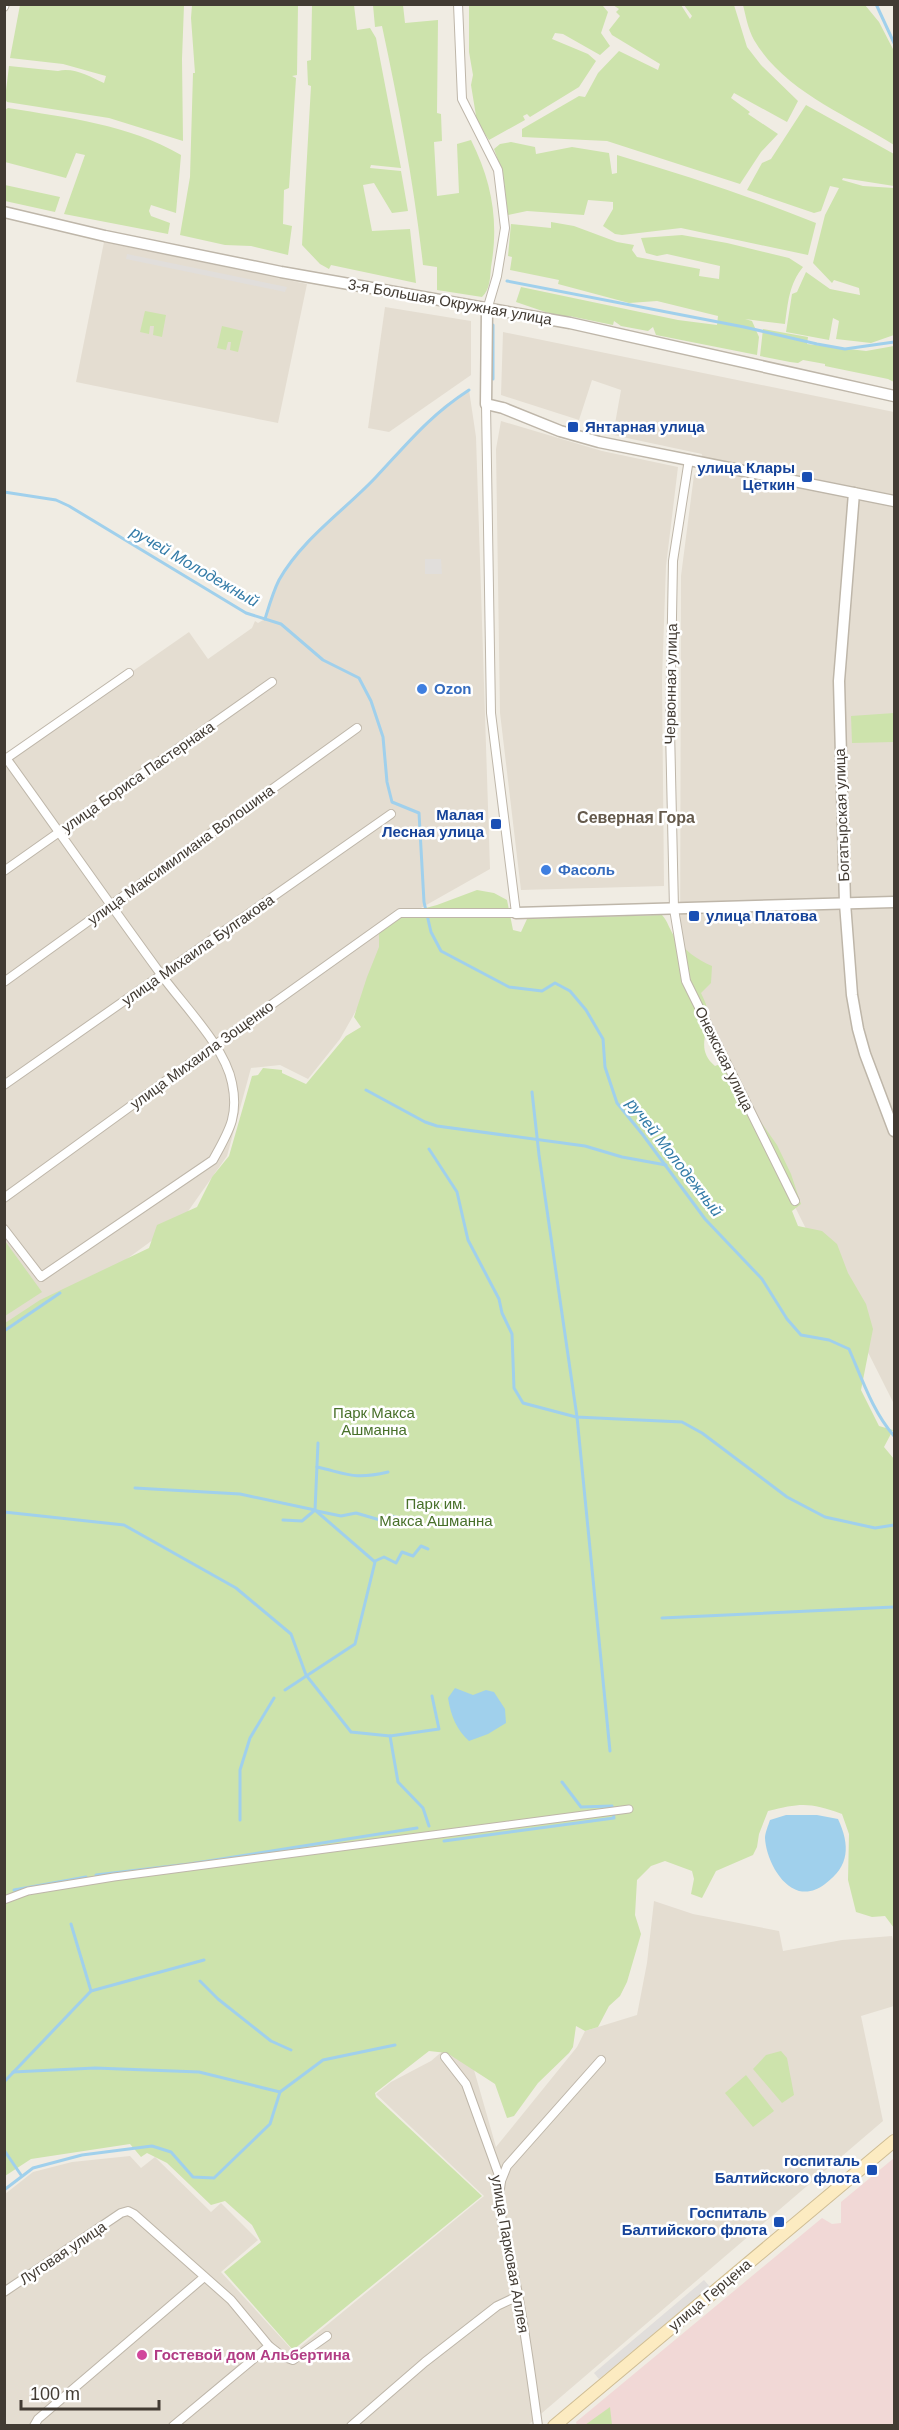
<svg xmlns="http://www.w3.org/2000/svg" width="899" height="2430" viewBox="0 0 899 2430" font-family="Arial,sans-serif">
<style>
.residential{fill:#e4ddd1}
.medical{fill:#f1d8d6}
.green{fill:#cde3ac}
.parking{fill:#e1dedb}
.water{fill:#a0d0ec}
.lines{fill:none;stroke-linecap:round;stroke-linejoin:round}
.stream{stroke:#a0d0ec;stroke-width:3}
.pedestrian-casing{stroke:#beb6a9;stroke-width:9}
.minor-casing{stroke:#beb6a9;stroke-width:10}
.tertiary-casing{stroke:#beb6a9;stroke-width:13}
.secondary-casing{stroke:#cfbd94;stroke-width:14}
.pedestrian{stroke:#fff;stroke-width:7}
.minor{stroke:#fff;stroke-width:8}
.tertiary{stroke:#fff;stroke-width:10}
.secondary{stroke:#fcebc1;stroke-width:12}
.transit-dot{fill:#1a4fb4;stroke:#fff;stroke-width:2}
.shop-dot{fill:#3f7fe0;stroke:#fff;stroke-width:2}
.hotel-dot{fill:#d1479c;stroke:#fff;stroke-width:2}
.labels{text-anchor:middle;stroke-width:5;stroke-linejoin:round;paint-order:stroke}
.street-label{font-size:15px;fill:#423b33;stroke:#fff}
.transit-label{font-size:15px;font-weight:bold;fill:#164399;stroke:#fff;text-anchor:end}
.shop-label{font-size:15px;font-weight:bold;fill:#366cbe;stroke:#fff;text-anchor:start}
.park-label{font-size:15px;fill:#48702a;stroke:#fff}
.hotel-label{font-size:15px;font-weight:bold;fill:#b23c85;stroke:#fff;text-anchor:start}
.water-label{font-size:16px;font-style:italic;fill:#337ba7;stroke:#fff}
.neighbourhood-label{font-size:16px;font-weight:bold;fill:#64594b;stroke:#fff}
</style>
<rect width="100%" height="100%" fill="#f0ece3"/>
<g class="residential">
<polygon points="104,242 307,284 278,423 76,382"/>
<polygon points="385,307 471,321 471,375 389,432 368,428"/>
<polygon points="503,332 894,412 894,1404 680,978 681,576 694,475 699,472 702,454 613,435 621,390 592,380 579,420 501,395"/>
<polygon points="469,390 476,437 490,869 398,921 362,1000 340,1039 308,1079 280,1065 251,1068 227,1156 184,1217 71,1300 5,1341 5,760 189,632 208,659 252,628 255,621 258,623 265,619 279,581 300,551 332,517 375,478 416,432 444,406"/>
<polygon points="501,421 602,451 678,467 666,566 662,679 664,886 521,890 500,713 496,449"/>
<polygon points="654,1901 693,1914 779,1931 783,1951 842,1940 892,1936 894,1944 894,2006 861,2016 883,2121 528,2425 5,2426 5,2194 33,2172 72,2162 130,2156 141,2168 155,2157 211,2212 221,2203 258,2240 221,2272 294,2352 484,2196 376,2094 391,2082 431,2061 452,2043 474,2070 496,2147 577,2047 585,2031 637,2015 647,1963"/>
</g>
<polygon class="medical" points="894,2158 894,2425 577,2426 576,2422 822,2218 832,2224 841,2223 841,2202"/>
<g class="green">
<path d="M 169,5 L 184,5 L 182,59 L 183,141 L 109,118 L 7,102 L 5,99 L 9,66 L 58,71 C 74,67 90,77 104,83 L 106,76 L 63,64 L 10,58 L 20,5 Z"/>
<polygon points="192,5 298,5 297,75 292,76 296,78 289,188 284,190 283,224 292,226 288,255 251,246 225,245 180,235 190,177 193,73 195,73 191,18"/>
<polygon points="312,5 354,5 357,30 370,28 376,38 401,168 371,165 370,168 401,171 408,211 392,213 374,183 363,185 372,231 410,229 416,283 331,265 329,269 320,264 302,245 311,86 308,85 307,61 311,60"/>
<path d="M 373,5 L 403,5 L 405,23 L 438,20 L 437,113 L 441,114 L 442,141 L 434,142 L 437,196 L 459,193 L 457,144 L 471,140 C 492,182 499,221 491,267 C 490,279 490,289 482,297 L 437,290 L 437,267 L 423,265 C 414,184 399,106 382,26 L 375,27 Z"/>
<polygon points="469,5 605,5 603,6 608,12 601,33 610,46 600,55 563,34 555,33 552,39 588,54 596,61 579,87 530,117 527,114 523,116 525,120 489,140 477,122 471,85 473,75 469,52"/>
<polygon points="613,5 681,5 690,19 692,16 684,5 734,5 747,47 761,65 798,101 787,122 734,93 731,98 750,112 748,114 778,134 761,152 740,184 607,141 522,137 522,129 579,96 585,97 598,73 619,51 658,70 660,64 612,35 609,30 620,16 616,12 619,9"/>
<path d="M 743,5 L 865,5 L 879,22 L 894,51 L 894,145 C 846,114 785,92 754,40 C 748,29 746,17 743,5 Z"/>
<polygon points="806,105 894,154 894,186 843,178 842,180 863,186 894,188 894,335 871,343 836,339 839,321 833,318 829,340 786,332 792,294 797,292 806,272 830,289 860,295 859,288 834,280 832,283 813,263 825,215 839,188 830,186 821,211 814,213 747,190 762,163 771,159"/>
<path d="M 8,108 C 68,118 128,124 181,155 L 176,213 L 151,205 L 149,211 L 151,216 L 170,223 L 168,234 L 64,214 L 85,155 L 76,153 L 66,178 L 5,162 L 5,110 Z"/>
<path d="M 511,142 L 535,147 L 536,154 L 572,147 L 609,153 L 612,174 L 617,173 L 617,155 C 684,175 750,196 816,223 L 808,255 L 681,228 L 622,235 L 615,234 L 603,226 L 613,209 L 613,202 L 588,200 L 584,215 L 527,211 L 508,215 L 503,174 L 494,149 L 500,144 Z"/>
<polygon points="5,185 60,197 55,212 5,201"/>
<path d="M 551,222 L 574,226 L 617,242 L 634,245 L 632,250 L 637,257 L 700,269 L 699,276 L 719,279 L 720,266 L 667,254 L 657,256 L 646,253 L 641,238 L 682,235 L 727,243 L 789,258 L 803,267 C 789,284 788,303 785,324 L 745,319 L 752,321 L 759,337 L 757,355 L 656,335 L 653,327 L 648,331 L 621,326 L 614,321 L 613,325 L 569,316 L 563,318 L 516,302 L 521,287 L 678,320 L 717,325 L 718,316 L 657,301 L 629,303 L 558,284 L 559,280 L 510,270 L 512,257 L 508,256 L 511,224 L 551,228 Z"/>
<polygon points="145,311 166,315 162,337 153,335 154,326 150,326 149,334 140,332"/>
<polygon points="222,326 243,331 238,352 230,350 231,342 228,342 226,350 217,348"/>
<polygon points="763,329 808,337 807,344 866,351 894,346 894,382 888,379 825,366 825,364 803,360 798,363 790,362 760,356"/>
<polygon points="894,713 894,742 852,743 851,716"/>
<path d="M 477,890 L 494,893 L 507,900 L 513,930 L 521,932 L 527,919 L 662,915 C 668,922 669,928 674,936 C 683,949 697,960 712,966 L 711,983 L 701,993 C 704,999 707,1006 708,1012 C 709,1033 695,1049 715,1066 L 730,1060 L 756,1115 L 777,1145 L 791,1174 L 801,1204 L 792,1211 L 798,1226 L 822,1231 L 837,1244 L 848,1273 L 866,1304 L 873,1329 L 861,1390 L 879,1426 L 893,1430 L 884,1447 L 894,1459 L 894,1928 L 885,1916 L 872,1917 L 856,1912 L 848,1880 L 849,1834 L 842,1814 C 810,1802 800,1803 768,1811 L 759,1834 L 757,1847 L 753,1855 L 716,1871 L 702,1898 L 691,1894 L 694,1879 L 692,1871 L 665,1861 L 651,1866 L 637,1880 L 635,1915 L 641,1934 L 627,1982 L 620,1996 L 609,2006 L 598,2027 L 585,2031 L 576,2026 L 573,2047 L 569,2053 L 538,2083 L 514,2116 L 507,2118 L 495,2084 L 447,2053 L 429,2051 L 375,2093 L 376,2097 L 482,2196 L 293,2350 L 224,2272 L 261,2242 L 252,2225 L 225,2201 L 211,2205 L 167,2163 L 147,2153 L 141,2157 L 130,2144 L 31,2159 L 5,2176 L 5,1323 L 40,1300 L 149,1248 L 157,1225 L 197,1207 L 212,1177 L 229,1156 L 252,1076 L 258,1075 L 263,1068 L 282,1070 L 282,1073 L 306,1084 L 346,1036 L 361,1027 L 354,1017 L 367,977 L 379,947 L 379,933 L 388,918 L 437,905 Z"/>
<polygon points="5,1241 42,1292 5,1316 4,1316"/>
<polygon points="781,2051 787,2058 794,2095 782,2103 753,2069 766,2055"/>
<polygon points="746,2075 774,2111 753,2127 725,2093"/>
<polygon points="610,2407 612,2425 585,2425"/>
</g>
<g class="parking">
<polygon points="127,254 287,287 285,292 126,259"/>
<polygon points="425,559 441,559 442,574 425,574"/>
<polygon points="704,2280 710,2287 599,2379 594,2373"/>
</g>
<g class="water">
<path d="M 455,1688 L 473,1695 L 486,1690 L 494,1692 L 505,1709 L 506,1723 L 488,1734 L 469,1741 C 456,1729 451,1716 448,1698 Z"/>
<path d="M 786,1815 L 817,1815 L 838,1819 C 850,1845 850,1866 825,1884 C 817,1890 809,1893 799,1891 C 779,1885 766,1857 765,1838 C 765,1833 768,1826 770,1820 Z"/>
</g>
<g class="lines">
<g class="stream">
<polyline points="876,4 894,43"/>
<polyline points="507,281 744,327 817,344 845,349 894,342"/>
<polyline points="493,379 493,325"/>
<path d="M 4,492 L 56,500 L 69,506 L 246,613 L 281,624 L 323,660 L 359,678 L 371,701 L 383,737 L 387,782 L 392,802 L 419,813 L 424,902 L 431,932 L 441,951 L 509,987 L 542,991 L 555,983 L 570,991 L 586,1010 L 603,1039 L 605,1067 L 617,1103 L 643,1135 L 705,1219 L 762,1279 L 787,1319 L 801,1335 L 829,1340 L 849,1349 C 862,1379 873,1412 894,1436"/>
<path d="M 265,619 C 269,606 273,592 279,580 C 303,538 344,511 376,477 C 408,443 429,416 469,390"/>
<polyline points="366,1090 425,1122 437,1126 585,1146 622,1157 666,1165"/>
<polyline points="532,1092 539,1155 577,1417 610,1751"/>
<polyline points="429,1149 457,1192 468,1240 499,1299 502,1313 512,1334 514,1388 523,1403 576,1417 682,1422 702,1433 787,1497 825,1517 875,1528 894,1525"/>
<polyline points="4,1331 60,1293"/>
<path d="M 317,1467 C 348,1474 354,1480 388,1472"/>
<polyline points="135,1488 240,1494 315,1510 375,1562 355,1644 285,1690"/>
<polyline points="317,1511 341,1516 356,1513 380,1520 390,1516 405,1519"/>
<polyline points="4,1512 124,1525 236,1588 291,1634 306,1675 351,1732 390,1736 398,1782 423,1808 429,1826"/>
<polyline points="283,1520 302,1521 315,1510 318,1443"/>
<polyline points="375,1561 384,1557 396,1563 402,1552 413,1556 421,1546 428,1549"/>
<polyline points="662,1618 894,1607"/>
<polyline points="390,1736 439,1729 432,1696"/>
<polyline points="240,1820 240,1770 250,1738 274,1698"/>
<polyline points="444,1841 614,1818 612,1806 581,1807 562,1782"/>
<polyline points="96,1875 189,1864 417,1828"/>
<polyline points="14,1890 86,1877"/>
<polyline points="71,1924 91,1991"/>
<polyline points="200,1981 218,1999 271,2041 291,2050"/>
<polyline points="13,2072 95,2068 199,2072 280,2092"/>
<polyline points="4,2082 91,1991 204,1960"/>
<polyline points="4,2150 21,2175"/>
<polyline points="4,2190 33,2168 82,2155 152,2146 171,2152 193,2177 214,2178 270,2124 280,2092 323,2060 395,2045"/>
</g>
<defs>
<polyline id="pedestrian" points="4,1900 28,1891 114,1877 629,1809"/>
<g id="minor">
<polyline points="458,4 462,99 498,170 505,228 497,276 487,310"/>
<polyline points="4,7 5,4"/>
<polyline points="689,459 673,561 670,729 674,909 686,981 795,1201"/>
<polyline points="4,760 129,673"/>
<polyline points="4,871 272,682"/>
<polyline points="4,982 357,728"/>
<polyline points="4,1085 391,814"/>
<polyline points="4,1198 215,1045 400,913 516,913 491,713 486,404"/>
<path d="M 4,1229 L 41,1277 L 213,1160 C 229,1131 239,1116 232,1083 C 225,1046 182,1004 160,973 C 108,902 58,830 6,758"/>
<path d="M 445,2057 L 466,2084 L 501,2181 C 495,2214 512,2261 518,2294 C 526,2337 532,2382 538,2426"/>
<polyline points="501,2181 507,2166 601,2060"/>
<polyline points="4,2292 121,2213 128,2211 134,2214 231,2300 269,2346 282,2356 293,2360 327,2336"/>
<polyline points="34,2426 38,2419 203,2278"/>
<polyline points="173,2426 269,2346"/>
<polyline points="351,2426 425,2362 497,2306 518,2296"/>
</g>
<g id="tertiary">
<polyline points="4,212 105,236 281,272 570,323 894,396"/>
<polyline points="487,310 486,404 503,408 560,431 599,442 894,501"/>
<polyline points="854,493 839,681 845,903 852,995 858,1029 865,1054 894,1131"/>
<polyline points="516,913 894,902"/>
</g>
<polyline id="secondary" points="554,2426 894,2141"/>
</defs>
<use href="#pedestrian" class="pedestrian-casing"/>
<use href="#minor" class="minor-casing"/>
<use href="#tertiary" class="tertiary-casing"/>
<use href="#secondary" class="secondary-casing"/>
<use href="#pedestrian" class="pedestrian"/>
<use href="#minor" class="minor"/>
<use href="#tertiary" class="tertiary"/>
<use href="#secondary" class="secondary"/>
</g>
<g class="transit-dot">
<rect x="567" y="421" width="12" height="12" rx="3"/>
<rect x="801" y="471" width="12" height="12" rx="3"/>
<rect x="490" y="818" width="12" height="12" rx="3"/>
<rect x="688" y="910" width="12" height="12" rx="3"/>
<rect x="866" y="2164" width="12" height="12" rx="3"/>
<rect x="773" y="2216" width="12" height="12" rx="3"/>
</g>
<g class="shop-dot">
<circle cx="422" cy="689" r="6"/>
<circle cx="546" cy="870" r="6"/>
</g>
<circle class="hotel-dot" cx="142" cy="2355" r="6"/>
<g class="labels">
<g class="street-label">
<text transform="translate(450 302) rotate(10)" y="5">3-я Большая Окружная улица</text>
<text transform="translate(671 684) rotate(-89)" y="5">Червонная улица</text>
<text transform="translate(138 777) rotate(-35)" y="5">улица Бориса Пастернака</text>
<text transform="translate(842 815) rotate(-92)" y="5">Богатырская улица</text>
<text transform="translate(181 855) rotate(-36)" y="5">улица Максимилиана Волошина</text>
<text transform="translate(198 950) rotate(-35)" y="5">улица Михаила Булгакова</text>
<text transform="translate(202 1055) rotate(-36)" y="5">улица Михаила Зощенко</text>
<text transform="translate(724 1059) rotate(64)" y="5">Онежская улица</text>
<text transform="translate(63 2253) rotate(-34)" y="5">Луговая улица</text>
<text transform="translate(510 2254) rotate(80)" y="5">улица Парковая Аллея</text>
<text transform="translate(710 2295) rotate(-40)" y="5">улица Герцена</text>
</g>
<g class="transit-label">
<text x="585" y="432" text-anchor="start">Янтарная улица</text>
<text x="795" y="473">улица Клары<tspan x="795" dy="17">Цеткин</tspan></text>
<text x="484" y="820">Малая<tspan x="484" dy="17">Лесная улица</tspan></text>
<text x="706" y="921" text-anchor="start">улица Платова</text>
<text x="860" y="2166">госпиталь<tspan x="860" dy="17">Балтийского флота</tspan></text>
<text x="767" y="2218">Госпиталь<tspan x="767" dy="17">Балтийского флота</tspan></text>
</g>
<g class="shop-label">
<text x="434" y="694">Ozon</text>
<text x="558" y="875">Фасоль</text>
</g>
<g class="park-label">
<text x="374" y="1418">Парк Макса<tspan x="374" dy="17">Ашманна</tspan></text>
<text x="436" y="1509">Парк им.<tspan x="436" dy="17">Макса Ашманна</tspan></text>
</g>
<g class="hotel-label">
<text x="154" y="2360">Гостевой дом Альбертина</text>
</g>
<g class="water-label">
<text transform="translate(195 566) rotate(30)" y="6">ручей Молодежный</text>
<text transform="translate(675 1157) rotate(52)" y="6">ручей Молодежный</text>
</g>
<g class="neighbourhood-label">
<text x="636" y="823">Северная Гора</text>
</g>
</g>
<rect width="899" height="2430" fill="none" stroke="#423b33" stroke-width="12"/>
<path d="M21 2400v9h138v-9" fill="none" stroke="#423b33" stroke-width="3"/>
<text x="30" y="2400" font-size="18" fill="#423b33" stroke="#ffffff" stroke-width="4.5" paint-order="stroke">100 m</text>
</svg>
